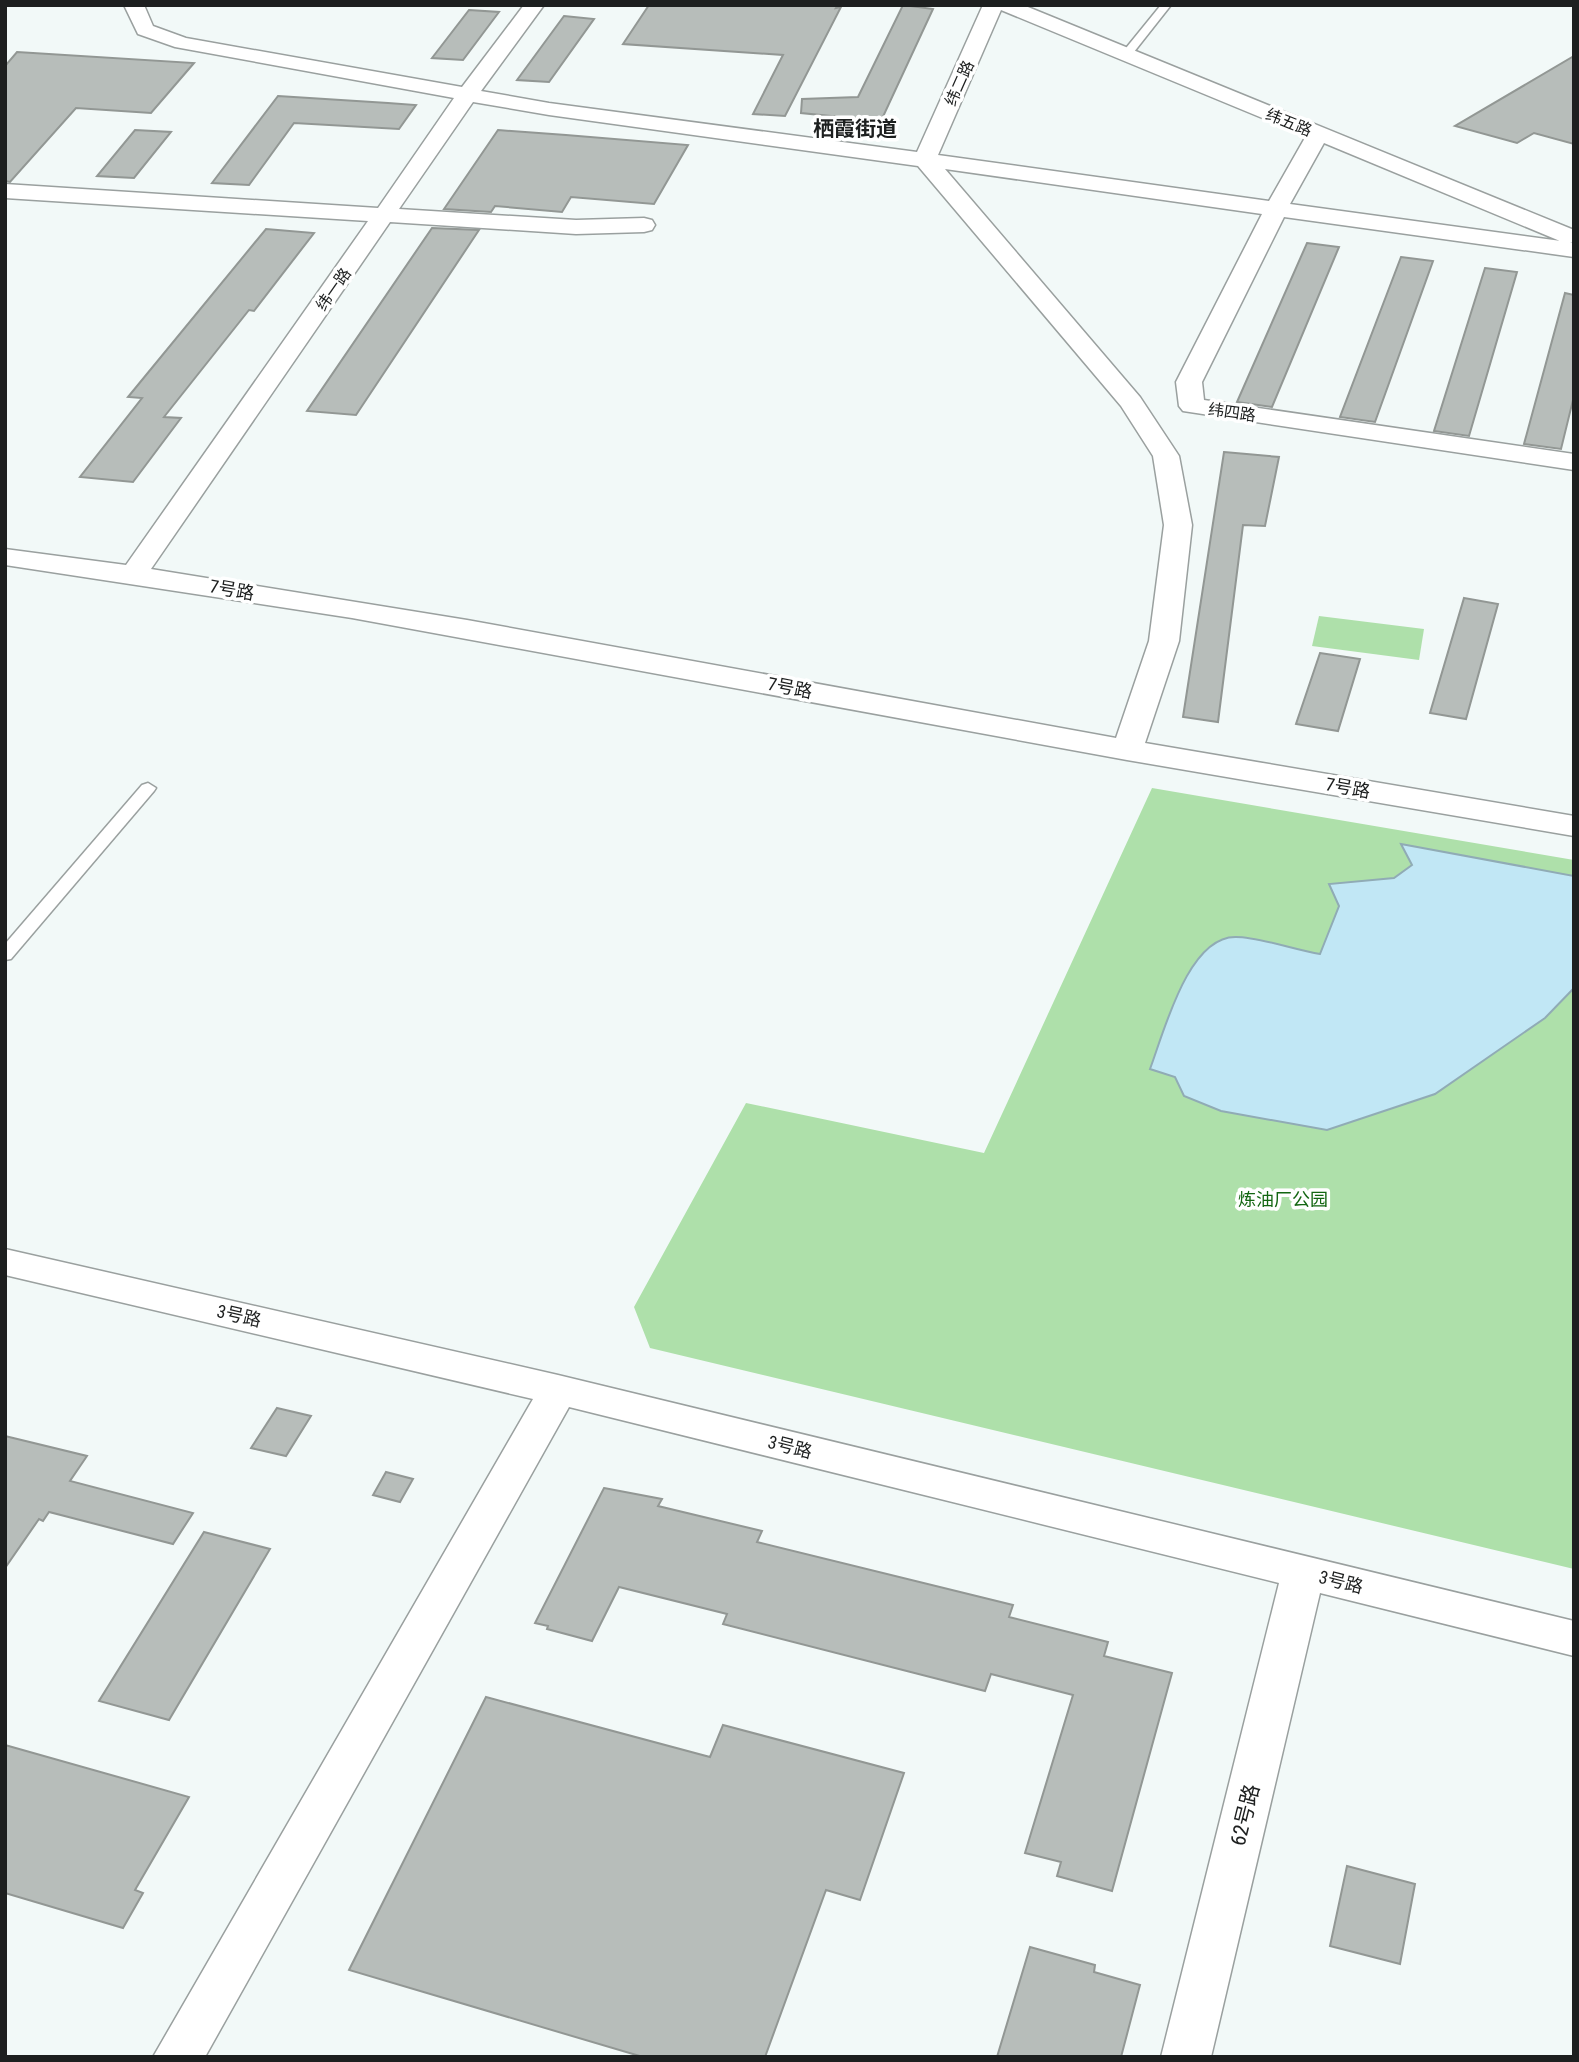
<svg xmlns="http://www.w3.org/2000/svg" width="1579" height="2062" viewBox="0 0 1579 2062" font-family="'Roboto Condensed','Noto Sans SC',sans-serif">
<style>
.green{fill:#aee0aa}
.water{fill:#c1e7f5;stroke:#90abb5;stroke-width:2}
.building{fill:#b7bdba;stroke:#929794;stroke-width:2}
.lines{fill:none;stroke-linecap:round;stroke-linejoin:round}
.service-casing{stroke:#9aa09f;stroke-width:3}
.minor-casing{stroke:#9aa09f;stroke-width:3}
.service{fill:#fff;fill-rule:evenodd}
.minor{fill:#fff;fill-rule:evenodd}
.labels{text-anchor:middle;stroke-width:7;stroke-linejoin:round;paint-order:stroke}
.far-street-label{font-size:16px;fill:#1d1f1f;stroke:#fff}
.street-label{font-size:18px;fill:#1d1f1f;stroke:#fff}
.park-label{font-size:18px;fill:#136612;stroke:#fff}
.far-district-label{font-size:21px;font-weight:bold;fill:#1d1f1f;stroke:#fff}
.near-street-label{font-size:21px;fill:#1d1f1f;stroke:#fff}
</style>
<rect width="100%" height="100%" fill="#f2f9f8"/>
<g class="green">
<polygon points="1319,616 1424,629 1419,660 1312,646"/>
<polygon points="1152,788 1574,860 1574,1569 650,1348 634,1307 746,1103 984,1153"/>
</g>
<path class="water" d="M 1401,844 L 1574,876 L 1574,988 L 1545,1018 L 1435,1094 L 1327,1130 L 1221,1111 L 1184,1096 L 1175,1077 L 1150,1069 C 1164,1032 1188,936 1236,937 C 1259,937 1295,950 1320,954 L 1339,906 L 1329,884 L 1394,878 L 1412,865 Z"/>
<g class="building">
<polygon points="649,5 838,5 836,8 841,7 785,116 753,114 783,55 623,44"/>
<polygon points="903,5 933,9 881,121 801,113 802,99 858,97"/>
<polygon points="469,10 499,12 463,60 432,58"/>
<polygon points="564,16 594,19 549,82 517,80"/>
<polygon points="17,52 194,63 151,113 76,108 10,182 5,181 5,66"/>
<polygon points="1574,56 1574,144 1534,133 1517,143 1455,126"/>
<polygon points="278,96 388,103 416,105 399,129 294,123 249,185 212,183"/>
<polygon points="135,130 171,132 134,178 97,176"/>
<polygon points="498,130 566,135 688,145 654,204 571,197 562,212 495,206 491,212 444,209"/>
<polygon points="432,228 479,230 356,415 307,411"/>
<polygon points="266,229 314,233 254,311 249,310 164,417 181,418 133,482 80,477 142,398 128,397"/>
<polygon points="1307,243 1339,247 1272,407 1237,402"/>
<polygon points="1401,257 1433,261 1375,422 1340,417"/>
<polygon points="1485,268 1517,272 1469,436 1434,431"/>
<polygon points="1565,293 1574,295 1574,396 1561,449 1524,444"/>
<polygon points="1224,452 1279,457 1265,526 1243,525 1218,722 1183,717"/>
<polygon points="1464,598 1498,604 1466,719 1430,713"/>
<polygon points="1320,653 1360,659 1338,731 1296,724"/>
<polygon points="277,1408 311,1416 286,1456 251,1448"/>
<polygon points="5,1436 87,1456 70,1481 193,1513 173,1544 49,1512 43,1521 39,1519 5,1568"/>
<polygon points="386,1472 413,1479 400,1502 373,1495"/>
<polygon points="604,1488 662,1499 658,1506 762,1531 757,1542 1013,1605 1009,1617 1108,1642 1104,1656 1172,1673 1112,1891 1057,1876 1061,1862 1025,1853 1073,1695 991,1674 985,1691 723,1624 727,1614 619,1587 592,1641 547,1629 548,1626 535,1623"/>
<polygon points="204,1532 270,1549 169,1720 99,1701"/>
<polygon points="486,1697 710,1757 723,1725 904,1773 860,1900 826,1890 765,2057 643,2057 349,1970"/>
<polygon points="5,1745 189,1797 135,1890 143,1893 123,1928 5,1893"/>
<polygon points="1347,1866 1415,1884 1400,1964 1330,1946"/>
<polygon points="1030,1947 1095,1965 1094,1972 1140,1985 1121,2057 997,2057"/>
</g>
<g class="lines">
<defs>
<g id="service">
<polygon points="1161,5 1171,5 1130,57 1122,57 1122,53"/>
<polygon points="148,783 156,788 154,791 11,959 5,960 5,944 142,785"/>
</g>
<g id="minor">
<path d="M 124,5 L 144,5 L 153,26 L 186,38 L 462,87 L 524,5 L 544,5 L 481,91 L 549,103 L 917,152 L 983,5 L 1023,5 L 1574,230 L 1574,242 L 1570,242 L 1574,243 L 1574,257 L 1284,217 L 1202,382 L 1204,400 L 1574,454 L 1574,470 L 1183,411 L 1179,406 L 1176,382 L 1262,214 L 945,169 L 1140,397 L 1179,456 L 1192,525 L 1179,641 L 1145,743 L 1574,816 L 1574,836 L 1127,760 L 352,618 L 5,565 L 5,549 L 126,565 L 368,221 L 5,198 L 5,184 L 378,208 L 454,98 L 175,47 L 138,34 ZM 1001,10 L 1306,136 L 1269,201 L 938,155 ZM 473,102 L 549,115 L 918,166 L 1121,406 L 1153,456 L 1164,525 L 1149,641 L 1116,738 L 467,620 L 151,569 L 390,222 L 576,234 L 644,232 L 652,230 L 655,225 L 652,220 L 644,218 L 576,220 L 399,209 ZM 1324,143 L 1560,241 L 1561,241 L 1290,204 Z"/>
<polygon points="5,1249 558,1375 1574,1621 1574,1656 1320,1593 1211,2057 1161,2057 1279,1583 569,1407 205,2057 153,2057 533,1399 5,1275"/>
</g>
</defs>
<use href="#service" class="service-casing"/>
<use href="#minor" class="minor-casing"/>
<use href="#service" class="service"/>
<use href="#minor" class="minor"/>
</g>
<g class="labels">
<g class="far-street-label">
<text transform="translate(959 83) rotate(-66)" y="6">纬二路</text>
<text transform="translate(1289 122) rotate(22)" y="6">纬五路</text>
<text transform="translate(333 289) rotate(-55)" y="6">纬一路</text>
<text transform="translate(1232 412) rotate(8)" y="6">纬四路</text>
</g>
<g class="street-label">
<text transform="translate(232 590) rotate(10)" y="6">7号路</text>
<text transform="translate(790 688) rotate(11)" y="6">7号路</text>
<text transform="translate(1348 788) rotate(10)" y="6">7号路</text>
<text transform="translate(239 1316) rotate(13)" y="6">3号路</text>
<text transform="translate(790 1447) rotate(14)" y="6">3号路</text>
<text transform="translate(1341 1582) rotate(14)" y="6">3号路</text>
</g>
<g class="park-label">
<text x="1283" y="1206">炼油厂公园</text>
</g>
<g class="far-district-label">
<text x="855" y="136">栖霞街道</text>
</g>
<g class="near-street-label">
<text transform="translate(1245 1815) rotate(-76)" y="7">62号路</text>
</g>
</g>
<rect width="1579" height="2062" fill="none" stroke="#1d1f1f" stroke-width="14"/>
</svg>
